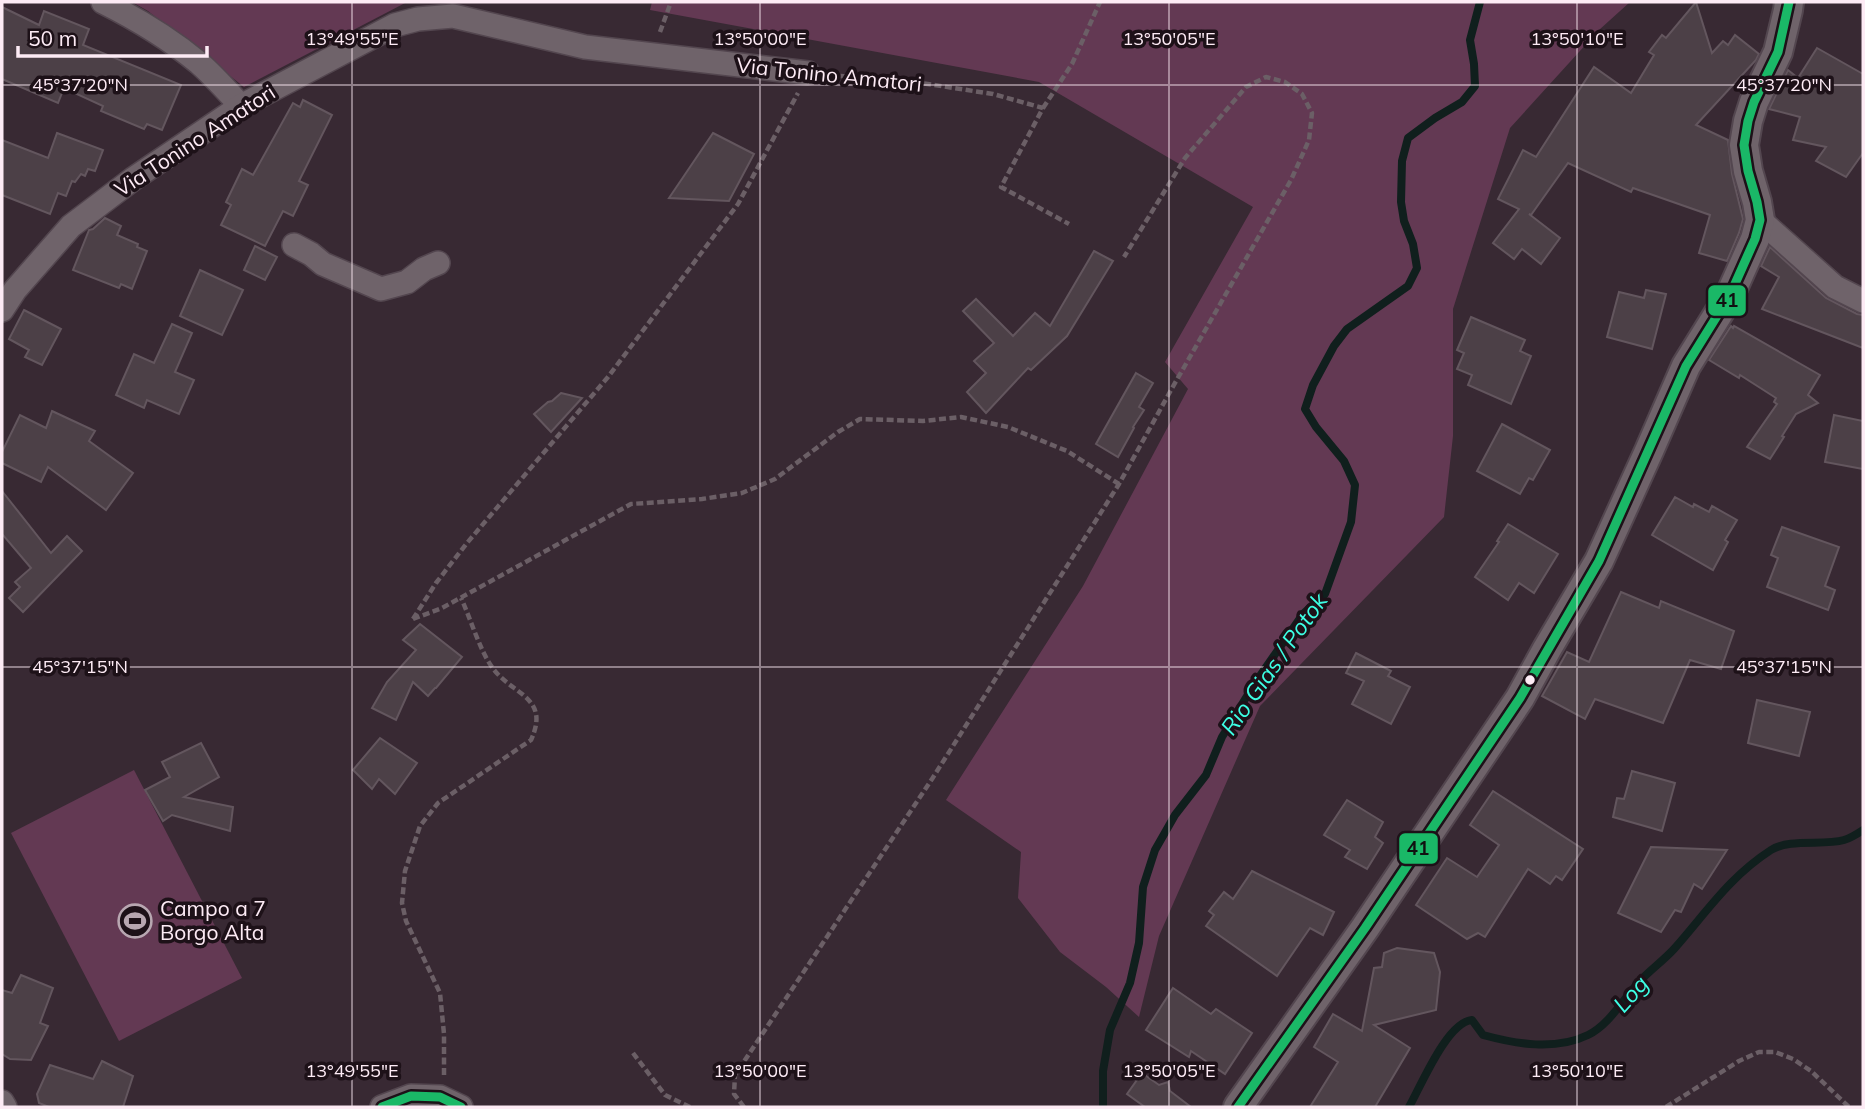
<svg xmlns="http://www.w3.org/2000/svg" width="1865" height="1109" viewBox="0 0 1865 1109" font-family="Mulish,sans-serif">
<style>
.green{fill:#633953}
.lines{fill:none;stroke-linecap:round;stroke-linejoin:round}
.stream{stroke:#101f1d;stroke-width:8}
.building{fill:#4c4047;stroke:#63565e;stroke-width:2}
.minor-casing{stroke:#53464f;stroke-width:26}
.tertiary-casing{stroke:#53464f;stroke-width:32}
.path{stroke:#6b5f66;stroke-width:4.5;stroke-dasharray:7 3.5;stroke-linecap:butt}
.minor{stroke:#6f636a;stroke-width:23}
.tertiary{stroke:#6f636a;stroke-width:28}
.bus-1-casing{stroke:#1d1118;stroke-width:14}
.bus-1{stroke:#1ab867;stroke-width:9}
.ticks{fill:none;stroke:#fdebf5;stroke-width:2;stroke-opacity:0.45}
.bus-dot{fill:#fdebf5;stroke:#1d1118;stroke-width:2.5}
.labels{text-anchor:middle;stroke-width:7;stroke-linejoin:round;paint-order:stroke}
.street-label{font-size:21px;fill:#fdebf5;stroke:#1d1118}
.poi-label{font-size:21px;fill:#fdebf5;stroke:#1d1118;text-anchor:start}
.water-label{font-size:23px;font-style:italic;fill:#3dfee4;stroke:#1d1118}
.ticks-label{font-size:18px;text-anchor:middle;fill:#fdebf5;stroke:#1d1118;stroke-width:7;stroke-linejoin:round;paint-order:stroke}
.line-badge{stroke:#1d1118;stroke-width:2.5}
.pale-badge-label{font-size:19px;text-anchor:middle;font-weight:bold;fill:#111}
</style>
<rect width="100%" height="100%" fill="#382933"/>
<g class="green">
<polygon points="132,2 407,2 244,87 148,11"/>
<polygon points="652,2 1630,2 1599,30 1510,128 1453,309 1453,436 1444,517 1260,706 1159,936 1139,1017 1106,987 1060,952 1018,898 1021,852 946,800 1083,586 1188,389 1165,362 1253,207 1039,82 650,10"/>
<polygon points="134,770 242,978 119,1041 11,833"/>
</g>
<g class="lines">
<g class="stream">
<polyline points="1103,1107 1103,1071 1110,1030 1130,983 1139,943 1143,887 1155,850 1175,815 1206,775 1222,737 1255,683 1303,614 1325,594 1351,522 1355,485 1344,461 1316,427 1305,409 1313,385 1334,346 1347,329 1408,286 1417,268 1413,244 1404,221 1401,202 1402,161 1408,138 1435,118 1462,102 1475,86 1474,64 1470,40 1480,2"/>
<path d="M 1409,1107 C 1421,1086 1447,1022 1472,1020 L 1483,1035 C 1516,1044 1555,1051 1588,1035 C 1610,1024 1623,999 1639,982 C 1650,970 1663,961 1674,949 C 1706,913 1729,877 1771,850 C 1790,838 1823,846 1844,840 C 1851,838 1857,834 1863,830"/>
</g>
</g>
<g class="building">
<polygon points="1696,2 1712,53 1723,41 1728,45 1735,35 1759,54 1756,60 1696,125 1728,140 1732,174 1743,219 1739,233 1727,261 1699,253 1710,215 1633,188 1631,192 1568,163 1531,215 1529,214 1560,238 1541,264 1522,249 1514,259 1493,243 1519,209 1498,199 1523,150 1536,157 1594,67 1631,93 1654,55 1649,52 1662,35 1666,38"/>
<polygon points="2,7 39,25 44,11 89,29 83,45 181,85 162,130 147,124 144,129 101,111 103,106 64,88 58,103 2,79"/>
<polygon points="1817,48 1863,74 1863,153 1846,177 1816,161 1826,147 1793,140 1800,117 1769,109 1788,70 1798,78"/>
<polygon points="303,100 332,115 299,181 308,185 293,216 283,211 265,246 221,225 231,205 226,202 242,169 253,175 293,103 300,107"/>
<polygon points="57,133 103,150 95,171 88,169 85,176 81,174 75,182 72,181 66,196 58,193 50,214 2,195 2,140 48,158"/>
<polygon points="713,133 754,154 729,201 669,198"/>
<polygon points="105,218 121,226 117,235 138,244 137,247 147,251 132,289 121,284 119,288 73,270 89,230 93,229"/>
<polygon points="255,246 277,257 265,280 244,270"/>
<polygon points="1770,247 1826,298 1857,314 1863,315 1863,348 1762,309 1779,277 1761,266"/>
<polygon points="1094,251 1113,261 1067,336 1031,370 1028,368 986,413 967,392 986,373 974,361 994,343 963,311 976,299 1013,336 1035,313 1050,326"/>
<polygon points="200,270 243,290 222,335 180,316"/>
<polygon points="1646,290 1666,294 1652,349 1607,337 1619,292 1644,298"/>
<polygon points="24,310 61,329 42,365 25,357 29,350 9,339"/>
<polygon points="1471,317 1525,340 1520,351 1531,356 1511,404 1468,385 1472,375 1457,369 1464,353 1457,350"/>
<polygon points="172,324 192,333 175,372 194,380 179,414 147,400 144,408 116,395 134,354 154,363"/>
<polygon points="1731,326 1733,328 1734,326 1820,375 1808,395 1818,403 1796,414 1782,436 1784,437 1770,459 1747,447 1777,404 1774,402 1776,398 1740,375 1739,378 1709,360"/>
<polygon points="1136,373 1153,383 1139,407 1144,410 1133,427 1134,428 1118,457 1096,444"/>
<polygon points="561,393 582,398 551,432 534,414 548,402 552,401"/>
<polygon points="52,411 95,431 89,441 133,473 106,510 48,467 41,482 2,463 2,452 20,415 46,428"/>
<polygon points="1834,415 1863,421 1863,469 1825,462"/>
<polygon points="1502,424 1550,450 1533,480 1529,478 1520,494 1477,471"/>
<polygon points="2,491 51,553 67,536 82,551 23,612 9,598 20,587 15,582 31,568 2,534"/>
<polygon points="1675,497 1693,507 1694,504 1709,512 1712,506 1737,520 1725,540 1728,542 1713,570 1652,535"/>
<polygon points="1508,524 1558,554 1534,593 1519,583 1508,600 1475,577 1499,542 1497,541"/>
<polygon points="1782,527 1839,547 1825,586 1835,590 1828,610 1767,587 1778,558 1771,555"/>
<polygon points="1621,592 1659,608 1661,601 1734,631 1721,669 1690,660 1663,723 1595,699 1585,719 1542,696 1567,652 1589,662"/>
<polygon points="420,624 462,657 436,688 435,688 428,696 413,682 396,720 372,708 387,682 416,650 403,640"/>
<polygon points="1356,653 1391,671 1388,676 1410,687 1391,724 1352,704 1364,681 1346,673"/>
<polygon points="1757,700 1810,712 1799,756 1748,743"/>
<polygon points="380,738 417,763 395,794 379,779 372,789 353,770"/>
<polygon points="201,743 219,777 184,797 233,807 230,831 172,815 163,821 145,790 170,777 162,762"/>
<polygon points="1632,771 1675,783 1662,831 1613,817 1617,798 1624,799"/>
<polygon points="1493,791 1583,849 1562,880 1556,876 1550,884 1528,869 1485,937 1478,933 1467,939 1416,905 1447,858 1477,877 1499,845 1470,825"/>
<polygon points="1347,800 1383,822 1375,837 1383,843 1367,869 1345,857 1350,850 1324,835"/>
<polygon points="1651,847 1727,850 1702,889 1694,884 1681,912 1675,910 1661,932 1618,913"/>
<polygon points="1252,871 1334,912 1323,935 1310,928 1277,976 1206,926 1214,915 1209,911 1224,892 1233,899"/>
<polygon points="1397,948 1434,953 1440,972 1436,1010 1374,1025 1410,1048 1375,1107 1310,1107 1338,1062 1314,1047 1333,1014 1362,1031 1374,968 1382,967 1384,953"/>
<polygon points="21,975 53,988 40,1023 48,1026 31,1060 10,1059 2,1054 2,990 12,993"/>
<polygon points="1173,988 1211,1014 1216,1009 1252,1033 1225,1074 1191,1051 1189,1057 1146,1030"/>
<polygon points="102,1061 133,1076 123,1107 49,1107 39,1103 37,1094 50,1065 93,1079"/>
<polygon points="1142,1073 1159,1085 1168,1082 1170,1091 1191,1107 1145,1107 1127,1094"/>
</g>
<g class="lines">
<defs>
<g id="minor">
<path d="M 103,2 C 137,19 170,39 199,63 C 214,76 228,92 241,106"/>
<polyline points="1760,220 1835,287 1863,301"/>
<polyline points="294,245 311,254 323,264 381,289 407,282 424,269 438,263"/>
<polyline points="2,310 15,290 71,226 133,179 241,106 395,25 418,19 453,16 585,47 808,73"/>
<polyline points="2,1102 5,1107"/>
<polyline points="382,1107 411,1096 440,1097 461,1107"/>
</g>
<polyline id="tertiary" points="1238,1107 1365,928 1520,698 1547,649 1599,561 1649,451 1686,366 1730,295 1755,239 1760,220 1757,202 1748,171 1744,145 1748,121 1754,102 1778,52 1788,10 1789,2"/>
</defs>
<use href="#minor" class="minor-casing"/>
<use href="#tertiary" class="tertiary-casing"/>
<g class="path">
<polyline points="660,32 671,2"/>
<polyline points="830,75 921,83 993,94 1043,108 1001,187 1069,224"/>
<polyline points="1043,108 1072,64 1100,2"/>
<polyline points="413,619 436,583 467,543 608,377 738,204 798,93"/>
<polyline points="413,619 442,608 631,504 702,499 742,493 775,479 838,432 860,419 923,421 961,417 1008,427 1067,451 1119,484"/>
<polyline points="633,1053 665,1095 690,1107"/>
<path d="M 444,1075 L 444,1034 L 440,993 L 406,921 L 402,903 L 405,871 L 420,826 L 438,803 L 531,740 C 551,696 511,695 492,667 C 480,651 470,617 461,598"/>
<polyline points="744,1107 734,1094 735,1075 932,779 1119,484 1171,390 1291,180 1309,140 1312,113 1302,94 1285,82 1266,77 1246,87 1185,158 1124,257"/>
<polyline points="1666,1107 1739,1061 1759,1052 1775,1052 1793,1059 1811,1071 1849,1107"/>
</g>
<use href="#minor" class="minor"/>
<use href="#tertiary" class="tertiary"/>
<defs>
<g id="bus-1">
<polyline points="382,1107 411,1096 440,1097 461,1107"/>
<polyline points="1238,1107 1365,928 1520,698 1599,561 1686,366 1730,295 1755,239 1760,220 1757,202 1748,171 1744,145 1748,121 1754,102 1778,52 1789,2"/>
</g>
</defs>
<use href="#bus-1" class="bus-1-casing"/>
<use href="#bus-1" class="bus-1"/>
</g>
<path class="ticks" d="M 352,2 L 352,1107M 760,2 L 760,1107M 1169,2 L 1169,1107M 1577,2 L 1577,1107M 2,85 L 1863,85M 2,667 L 1863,667"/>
<defs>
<symbol id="stadium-ring" viewBox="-11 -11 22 22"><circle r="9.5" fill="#1d1118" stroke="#b8a7b1" stroke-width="1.5"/><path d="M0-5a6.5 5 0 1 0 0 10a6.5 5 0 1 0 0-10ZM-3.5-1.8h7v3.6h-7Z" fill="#b8a7b1"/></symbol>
</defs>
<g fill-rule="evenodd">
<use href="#stadium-ring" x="116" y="902" width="38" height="38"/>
</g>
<circle class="bus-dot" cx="1530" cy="680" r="6"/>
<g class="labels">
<g class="street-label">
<text transform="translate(829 75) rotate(6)" y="7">Via Tonino Amatori</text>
<text transform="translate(195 141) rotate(-33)" y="7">Via Tonino Amatori</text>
</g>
<g class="poi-label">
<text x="160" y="916">Campo a 7<tspan x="160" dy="24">Borgo Alta</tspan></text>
</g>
<g class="water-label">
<text transform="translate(1274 664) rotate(-55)" y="8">Rio Gias / Potok</text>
<text transform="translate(1631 994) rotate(-48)" y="8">Log</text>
</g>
</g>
<g class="ticks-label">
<text x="352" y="45">13°49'55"E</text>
<text x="760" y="45">13°50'00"E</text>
<text x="1169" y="45">13°50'05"E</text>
<text x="1577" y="45">13°50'10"E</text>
<text x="80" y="91">45°37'20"N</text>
<text x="1784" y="91">45°37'20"N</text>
<text x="80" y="673">45°37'15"N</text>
<text x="1784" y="673">45°37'15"N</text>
<text x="352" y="1077">13°49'55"E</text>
<text x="760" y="1077">13°50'00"E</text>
<text x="1169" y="1077">13°50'05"E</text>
<text x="1577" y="1077">13°50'10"E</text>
</g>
<g class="line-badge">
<rect x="1707" y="284" width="40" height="33" rx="7" fill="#1ab867"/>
<rect x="1398" y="832" width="41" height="33" rx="7" fill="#1ab867"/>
</g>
<g class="pale-badge-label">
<text x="1727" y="307">41</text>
<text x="1418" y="855">41</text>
</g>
<rect width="1865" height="1109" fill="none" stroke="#fdebf5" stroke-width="7"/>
<path d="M18 46v10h189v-10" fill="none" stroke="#fdebf5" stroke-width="3.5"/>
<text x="28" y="46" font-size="21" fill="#fdebf5" stroke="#1d1118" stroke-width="5" paint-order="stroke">50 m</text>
</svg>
